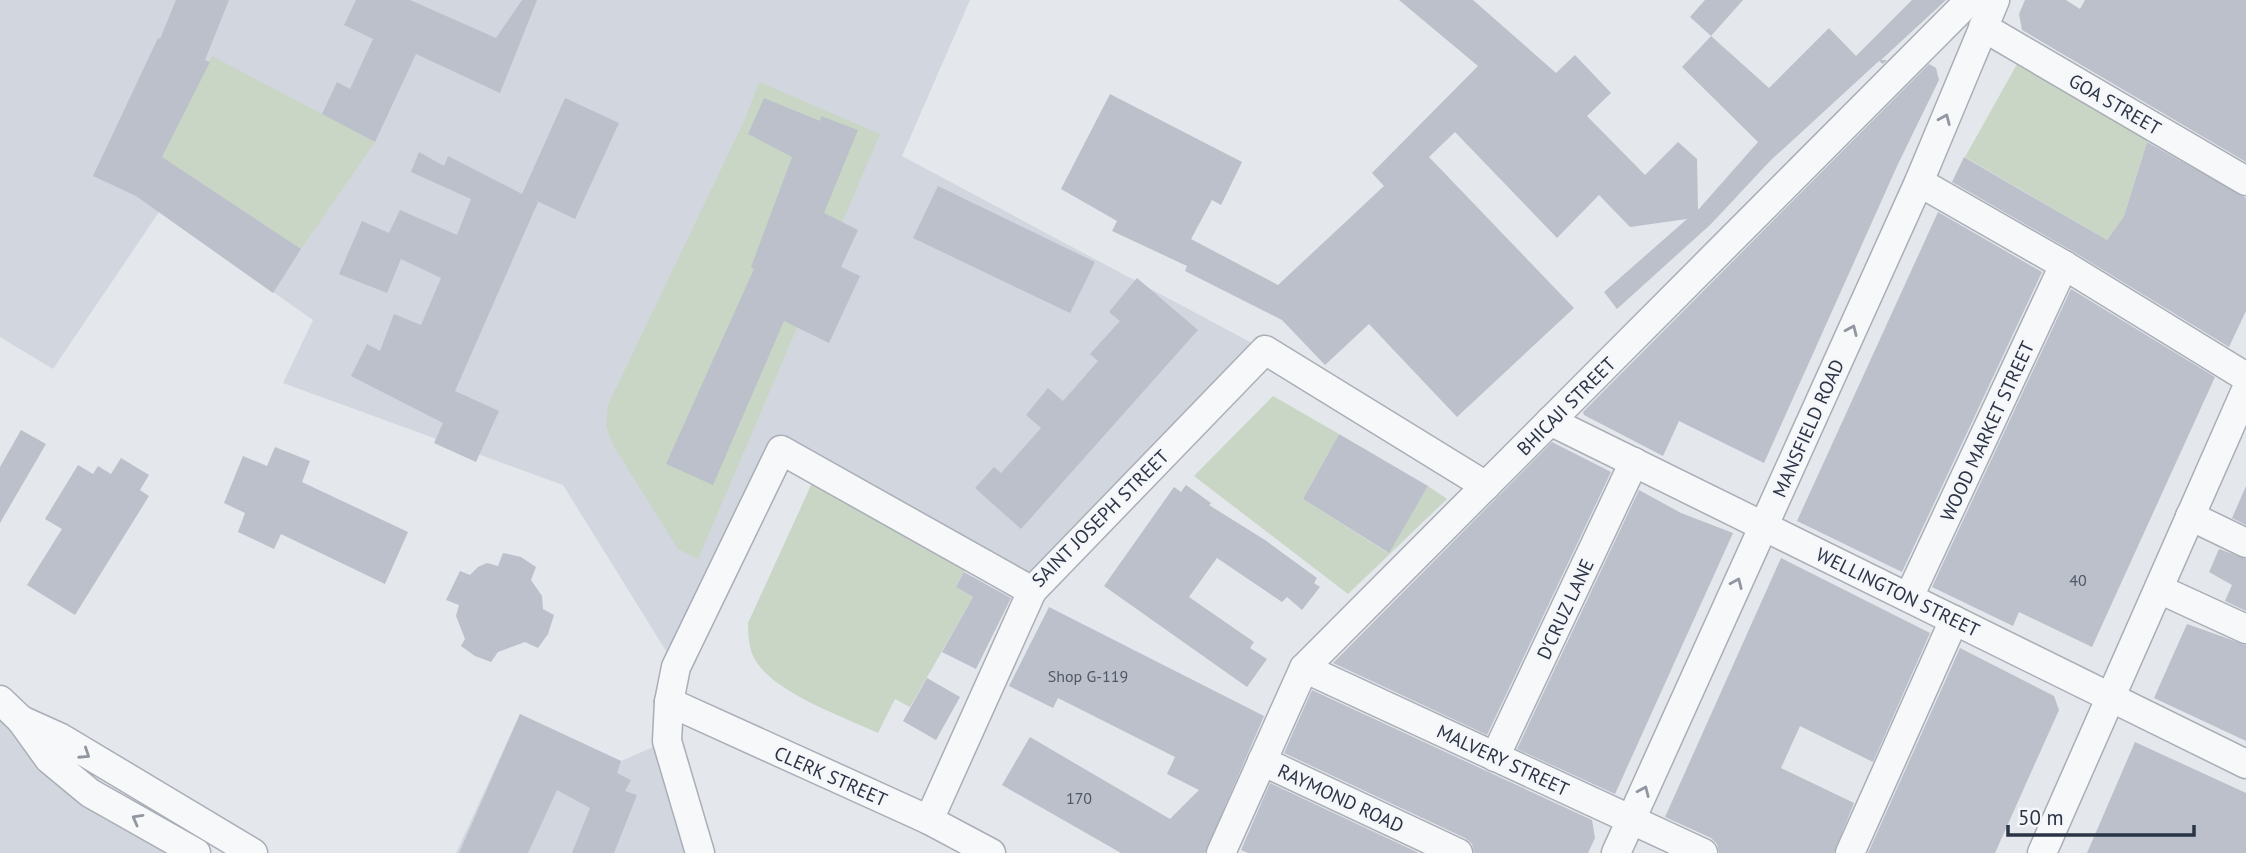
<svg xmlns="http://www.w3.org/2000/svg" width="2246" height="853" viewBox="0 0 2246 853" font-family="'PT Sans',sans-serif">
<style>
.built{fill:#d2d6de}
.green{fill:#c9d6c5}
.building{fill:#bbc0ca}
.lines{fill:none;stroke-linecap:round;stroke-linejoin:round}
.minor-casing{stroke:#a9aeb7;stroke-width:31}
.minor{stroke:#f7f8fa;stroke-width:28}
.oneway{stroke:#9196a0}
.labels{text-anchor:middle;stroke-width:5;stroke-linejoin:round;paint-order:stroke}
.number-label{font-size:16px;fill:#4f5766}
.street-label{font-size:19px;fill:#2b3445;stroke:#f4f6f9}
</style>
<rect width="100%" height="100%" fill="#e4e7ec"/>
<g class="built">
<polygon points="0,0 970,0 902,156 1265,350 1032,591 774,446 676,667 563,485 283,383 313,320 159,212 53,369 0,337"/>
<polygon points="0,696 90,793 196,853 0,853"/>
<polygon points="520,714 621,761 667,741 700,853 456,853"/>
</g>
<g class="green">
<polygon points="212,56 375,142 301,249 162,157"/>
<polygon points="2021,57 2150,132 2124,216 2107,240 1965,157"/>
<polygon points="759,82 880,134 698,559 678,549 613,445 606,426 608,405 745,119"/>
<polygon points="1273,396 1339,434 1303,499 1388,553 1428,486 1447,499 1348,594 1194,476"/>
<path d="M 812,483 L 965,570 L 956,587 L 973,597 L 910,707 L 895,699 L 878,733 C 843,716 770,692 753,656 C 749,646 748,634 748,623 Z"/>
</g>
<g class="building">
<polygon points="176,0 229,0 205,60 210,62 162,157 301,249 273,293 136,196 93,176 158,38 160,39"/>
<polygon points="356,0 410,0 496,38 522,0 537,0 500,93 416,54 375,142 322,114 337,82 350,89 373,39 344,25"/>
<polygon points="1399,0 1473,0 1556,73 1575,55 1611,93 1587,116 1645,175 1678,142 1697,159 1698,210 1758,142 1682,67 1711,36 1769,88 1829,28 1856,56 1912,0 1946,0 1881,60 1887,60 1883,64 1879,61 1770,161 1711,224 1617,309 1604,292 1687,219 1630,227 1599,195 1557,238 1455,132 1429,157 1574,308 1457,417 1369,324 1325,365 1282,320 1185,271 1187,266 1112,231 1117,221 1061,189 1110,94 1242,162 1221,205 1212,200 1191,239 1278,285 1384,186 1372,173 1478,66"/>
<polygon points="1705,0 1743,0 1711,36 1690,17"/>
<polygon points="2025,0 2066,0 2080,9 2085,0 2246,0 2246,162 2022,30 2019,14"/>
<polygon points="1929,64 1936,68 1939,80 1898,164 1764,463 1679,421 1663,456 1584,415 1583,412"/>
<polygon points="565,98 619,123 575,219 535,200 538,202 455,391 499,411 476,462 434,443 443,423 351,376 367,344 380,351 394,314 421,325 441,278 401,259 387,293 339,274 362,221 389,233 400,210 457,235 471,199 411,172 419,152 444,166 448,156 522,194"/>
<polygon points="764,98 820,121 821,116 858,130 824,213 858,230 841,267 860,276 829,343 784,321 713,485 666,464 754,269 751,267 792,157 748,134"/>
<polygon points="2147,142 2246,198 2246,311 2229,347 2072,251 1952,182 1964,157 2107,240 2124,216"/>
<polygon points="938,186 1095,262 1070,313 913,238"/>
<polygon points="1938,212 2042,272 1902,572 1797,521"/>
<polygon points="1137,278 1198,330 1021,529 975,488 994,467 1001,473 1041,428 1026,415 1048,388 1063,401 1098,361 1090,354 1120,321 1109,312"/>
<polygon points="2071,289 2215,377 2092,647 2019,612 2013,626 1932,587"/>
<polygon points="21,430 46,444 0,523 0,467"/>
<polygon points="1339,434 1428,486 1389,553 1303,499"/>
<polygon points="1552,442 1611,472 1487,735 1333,663"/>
<polygon points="275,447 310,461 302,482 408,532 385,584 281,534 274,549 238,532 245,513 224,503 243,456 267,466"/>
<polygon points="121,458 149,475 140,490 149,496 75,615 27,585 62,529 45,519 78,465 93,474 98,466 111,474"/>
<polygon points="1186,485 1211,503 1209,505 1265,540 1317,578 1314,583 1320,587 1302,610 1287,597 1282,602 1217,558 1189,597 1254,642 1250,648 1267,659 1247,687 1104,586 1174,487 1181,492"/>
<polygon points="2246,486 2246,525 2232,518"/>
<polygon points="1639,490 1681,513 1733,533 1615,794 1517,749"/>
<polygon points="2219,549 2246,559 2246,611 2225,601 2232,585 2209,572"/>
<polygon points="503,553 521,557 536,567 531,580 542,596 543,609 554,615 548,634 538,648 525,642 498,652 491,662 475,656 461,646 465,639 456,616 459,605 446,600 460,571 470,575 478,567 487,563 498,566"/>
<polygon points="1781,558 1930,633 1873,762 1800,726 1781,768 1854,803 1834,853 1719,853 1717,844 1711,838 1665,817"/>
<polygon points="964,572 1011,598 976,669 942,652 973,597 956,587"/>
<polygon points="1049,607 1264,716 1205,853 1121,853 1002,785 1030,737 1170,819 1199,790 1167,774 1175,757 1058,698 1053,708 1009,686"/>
<polygon points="2187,624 2246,645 2246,741 2154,698"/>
<polygon points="1960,648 2054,696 2059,710 1995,853 1868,853"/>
<polygon points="927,678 960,697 936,740 903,721"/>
<polygon points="1312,690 1592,820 1595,838 1588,853 1474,853 1472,844 1465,838 1284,753"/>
<polygon points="520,714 621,761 617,773 631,780 625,791 637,795 614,853 572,853 590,808 557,790 528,853 459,853"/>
<polygon points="2135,742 2246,793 2246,853 2087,853"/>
<polygon points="1270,783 1419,853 1248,853 1241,850"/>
</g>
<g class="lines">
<defs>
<g id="minor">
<polyline points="1983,27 2246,181"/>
<polyline points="1919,182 2064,265 2246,377"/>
<polyline points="1550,421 2246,764"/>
<polyline points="2190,516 2246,543"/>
<polyline points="2159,589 2246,629"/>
<polyline points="1909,597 2064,265"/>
<polyline points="1304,668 1703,853"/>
<polyline points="0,700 21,720"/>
<polyline points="669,702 929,820 991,853"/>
<polyline points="1495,757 1634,462"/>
<polyline points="1262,761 1458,853"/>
<polyline points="929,820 1032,591"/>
<polyline points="196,853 90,793 49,759 21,720 61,738 253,853"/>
<polyline points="700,853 667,741 669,702 676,667 781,450 1032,591 1265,350 1486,486"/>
<polyline points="1221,853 1304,668 1970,0"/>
<polyline points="1616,853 1919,182 1995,0"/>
<polyline points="1850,853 1954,620"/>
<polyline points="2042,853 2246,390"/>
</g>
</defs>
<use href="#minor" class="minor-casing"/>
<use href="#minor" class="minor"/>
</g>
<defs><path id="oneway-chevron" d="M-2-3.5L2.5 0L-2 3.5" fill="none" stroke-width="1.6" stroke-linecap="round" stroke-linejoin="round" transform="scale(1.75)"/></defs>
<g class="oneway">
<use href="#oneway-chevron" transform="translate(1945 119) rotate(-67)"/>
<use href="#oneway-chevron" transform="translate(1852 330) rotate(-66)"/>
<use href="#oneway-chevron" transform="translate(1737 583) rotate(-66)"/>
<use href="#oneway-chevron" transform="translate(85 754) rotate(33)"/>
<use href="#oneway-chevron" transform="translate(1644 791) rotate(-66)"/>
<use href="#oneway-chevron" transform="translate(137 819) rotate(-151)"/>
</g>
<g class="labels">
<g class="number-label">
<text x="2078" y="586">40</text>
<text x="1088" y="682">Shop G-119</text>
<text x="1079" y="804">170</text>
</g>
<g class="street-label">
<text transform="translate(2115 104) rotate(30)" y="7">GOA STREET</text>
<text transform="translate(1566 406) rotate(-45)" y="7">BHICAJI STREET</text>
<text transform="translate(1808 428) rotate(-66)" y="7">MANSFIELD ROAD</text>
<text transform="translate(1987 431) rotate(-65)" y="7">WOOD MARKET STREET</text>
<text transform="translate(1100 518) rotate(-45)" y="7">SAINT JOSEPH STREET</text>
<text transform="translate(1898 592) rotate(26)" y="7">WELLINGTON STREET</text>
<text transform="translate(1565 609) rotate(-65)" y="7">D'CRUZ LANE</text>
<text transform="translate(1503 760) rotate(25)" y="7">MALVERY STREET</text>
<text transform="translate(831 776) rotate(24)" y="7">CLERK STREET</text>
<text transform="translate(1341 798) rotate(25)" y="7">RAYMOND ROAD</text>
</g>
</g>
<path d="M2008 825v10h186v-10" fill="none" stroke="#2b3445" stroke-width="3.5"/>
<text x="2018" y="825" font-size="21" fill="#2b3445" stroke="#f4f6f9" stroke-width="5" paint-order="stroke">50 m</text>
</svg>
